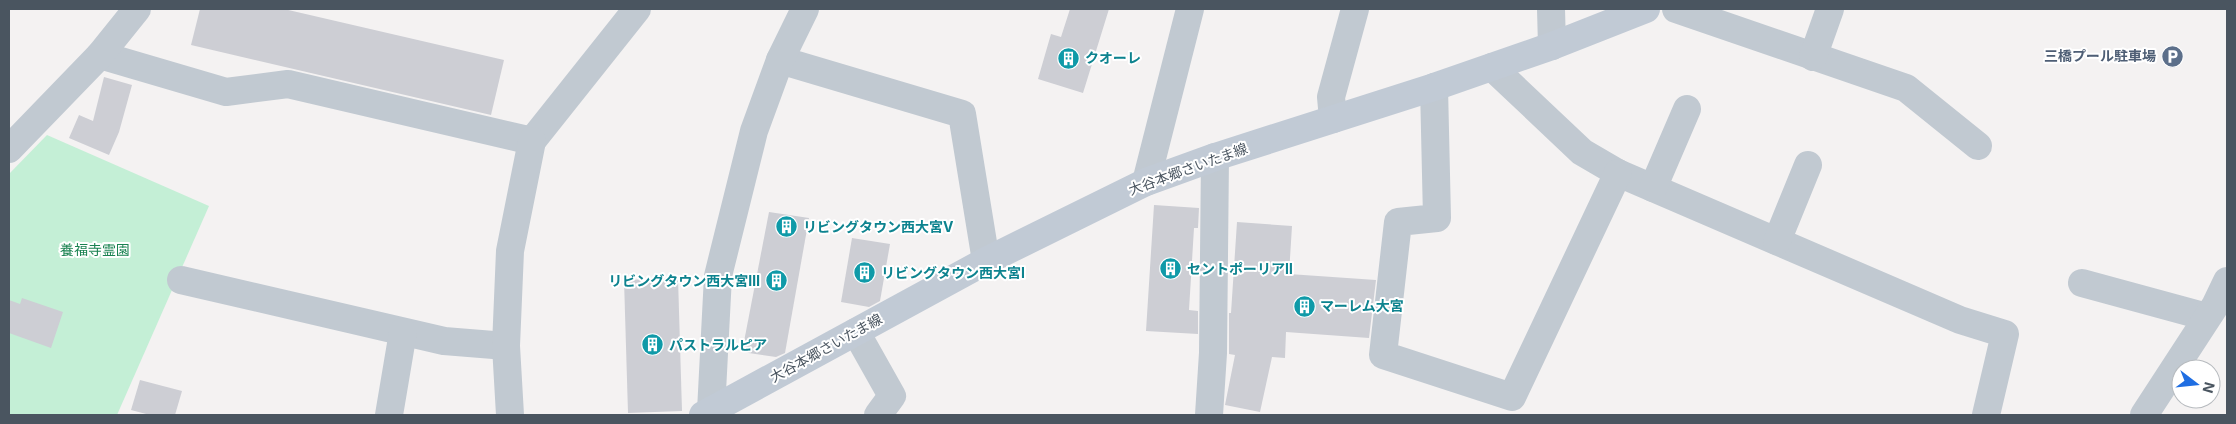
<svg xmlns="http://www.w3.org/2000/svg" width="2236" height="424" viewBox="0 0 2236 424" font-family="Inter,'Noto Sans JP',sans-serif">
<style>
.green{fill:#c4efd6}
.building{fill:#cdced4}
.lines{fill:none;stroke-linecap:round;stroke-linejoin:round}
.minor{stroke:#c1c9d1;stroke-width:28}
.secondary{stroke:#c1cad5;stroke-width:28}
.labels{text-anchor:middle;stroke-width:4;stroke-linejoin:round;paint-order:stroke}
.service-label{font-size:14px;font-weight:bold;fill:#4e5e75;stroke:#fff;text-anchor:end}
.culture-label{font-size:14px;font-weight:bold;fill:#0d838f;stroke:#fff;text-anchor:start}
.street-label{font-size:14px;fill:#4a5560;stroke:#fff}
.park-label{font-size:14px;fill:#1a8251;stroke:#fff}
</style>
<rect width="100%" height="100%" fill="#f4f2f2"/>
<polygon class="green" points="47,135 209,206 117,415 9,415 9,174"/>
<g class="building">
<polygon points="200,9 284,9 504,60 491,115 191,45"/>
<polygon points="1070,9 1109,9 1083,93 1038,79 1051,34 1061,37"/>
<polygon points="104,77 132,85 119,132 109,155 69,138 79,115 93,121"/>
<polygon points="1154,205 1199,208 1198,228 1194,228 1189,310 1198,311 1198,334 1146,331"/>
<polygon points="769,212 809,218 785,353 776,357 742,352"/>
<polygon points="1237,222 1292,226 1289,274 1376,280 1369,338 1286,332 1285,358 1272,357 1260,412 1225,405 1235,355 1229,354 1229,313 1231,313"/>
<polygon points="852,238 890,244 880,301 869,307 841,302"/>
<polygon points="678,278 682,411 628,413 624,280"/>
<polygon points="22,298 63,312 51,348 9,333 9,300 20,304"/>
<polygon points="140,380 182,391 175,415 150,415 131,410"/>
</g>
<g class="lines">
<g class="minor">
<polyline points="1551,9 1552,46"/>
<polyline points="1676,9 1906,88 1978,146"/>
<polyline points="100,55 226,92 288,84 532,141 637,9"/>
<polyline points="1813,57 1830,9"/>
<polyline points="780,60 962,114 986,261"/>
<polyline points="1492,67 1582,152 1618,173 1960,320 2005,334 1986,415"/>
<polyline points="1434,87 1437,218 1398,222 1383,355 1512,397 1618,173"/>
<polyline points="1333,119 1331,97 1355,9"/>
<polyline points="9,149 100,55 137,9"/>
<polyline points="1146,182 1190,9"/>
<polyline points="1653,188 1687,109"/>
<polyline points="1777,241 1808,165"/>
<polyline points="181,280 444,341 506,346"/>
<polyline points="2082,283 2207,317"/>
<polyline points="856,332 892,396 878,415"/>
<polyline points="711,411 718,276 754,131 780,60 805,9"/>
<polyline points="389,415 403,332"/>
<polyline points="510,415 506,346 510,251 532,141"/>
<polyline points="1209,415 1213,353 1215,157"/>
<polyline points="2144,415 2215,306 2227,281"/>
</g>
<polyline class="secondary" points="703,415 986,261 1146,182 1215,157 1434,87 1552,46 1646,9"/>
</g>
<defs>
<symbol id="parking-disc" viewBox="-11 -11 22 22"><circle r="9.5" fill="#5c6f8a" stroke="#fff"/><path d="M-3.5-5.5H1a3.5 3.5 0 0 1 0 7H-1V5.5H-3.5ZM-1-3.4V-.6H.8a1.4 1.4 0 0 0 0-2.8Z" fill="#fff"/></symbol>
<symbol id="building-disc" viewBox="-11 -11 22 22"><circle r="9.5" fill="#0f9aa8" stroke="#fff"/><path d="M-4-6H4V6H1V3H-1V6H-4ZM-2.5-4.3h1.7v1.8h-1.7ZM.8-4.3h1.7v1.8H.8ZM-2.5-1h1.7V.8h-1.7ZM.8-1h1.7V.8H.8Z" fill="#fff"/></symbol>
</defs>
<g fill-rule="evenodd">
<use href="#parking-disc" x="2160" y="44" width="25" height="25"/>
<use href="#building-disc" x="1056" y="46" width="25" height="25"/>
<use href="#building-disc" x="774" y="214" width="25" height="25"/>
<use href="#building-disc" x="1158" y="256" width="25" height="25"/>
<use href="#building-disc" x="852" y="260" width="25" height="25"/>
<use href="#building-disc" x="764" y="268" width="25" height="25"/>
<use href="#building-disc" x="1292" y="294" width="25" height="25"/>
<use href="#building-disc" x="640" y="332" width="25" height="25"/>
</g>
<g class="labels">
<g class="service-label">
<text x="2156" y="61">三橋プール駐車場</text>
</g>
<g class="culture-label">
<text x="1085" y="63">クオーレ</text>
<text x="803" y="232">リビングタウン西大宮Ⅴ</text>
<text x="1187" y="274">セントポーリアⅡ</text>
<text x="881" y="278">リビングタウン西大宮Ⅰ</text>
<text x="760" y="286" text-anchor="end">リビングタウン西大宮Ⅲ</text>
<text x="1320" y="311">マーレム大宮</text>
<text x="669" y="350">パストラルピア</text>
</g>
<g class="street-label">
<text transform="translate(1188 169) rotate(-20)" y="5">大谷本郷さいたま線</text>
<text transform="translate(826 348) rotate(-29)" y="5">大谷本郷さいたま線</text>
</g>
<g class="park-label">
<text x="95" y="255">養福寺霊園</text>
</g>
</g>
<rect width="2236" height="424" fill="none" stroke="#4a5560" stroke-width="20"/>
<g transform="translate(2196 384) rotate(106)"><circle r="24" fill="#ffffff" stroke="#b7bbbf"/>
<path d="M0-4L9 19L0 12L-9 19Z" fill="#1f6ee2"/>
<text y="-8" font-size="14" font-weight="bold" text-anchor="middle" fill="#4a5560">N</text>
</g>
</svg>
